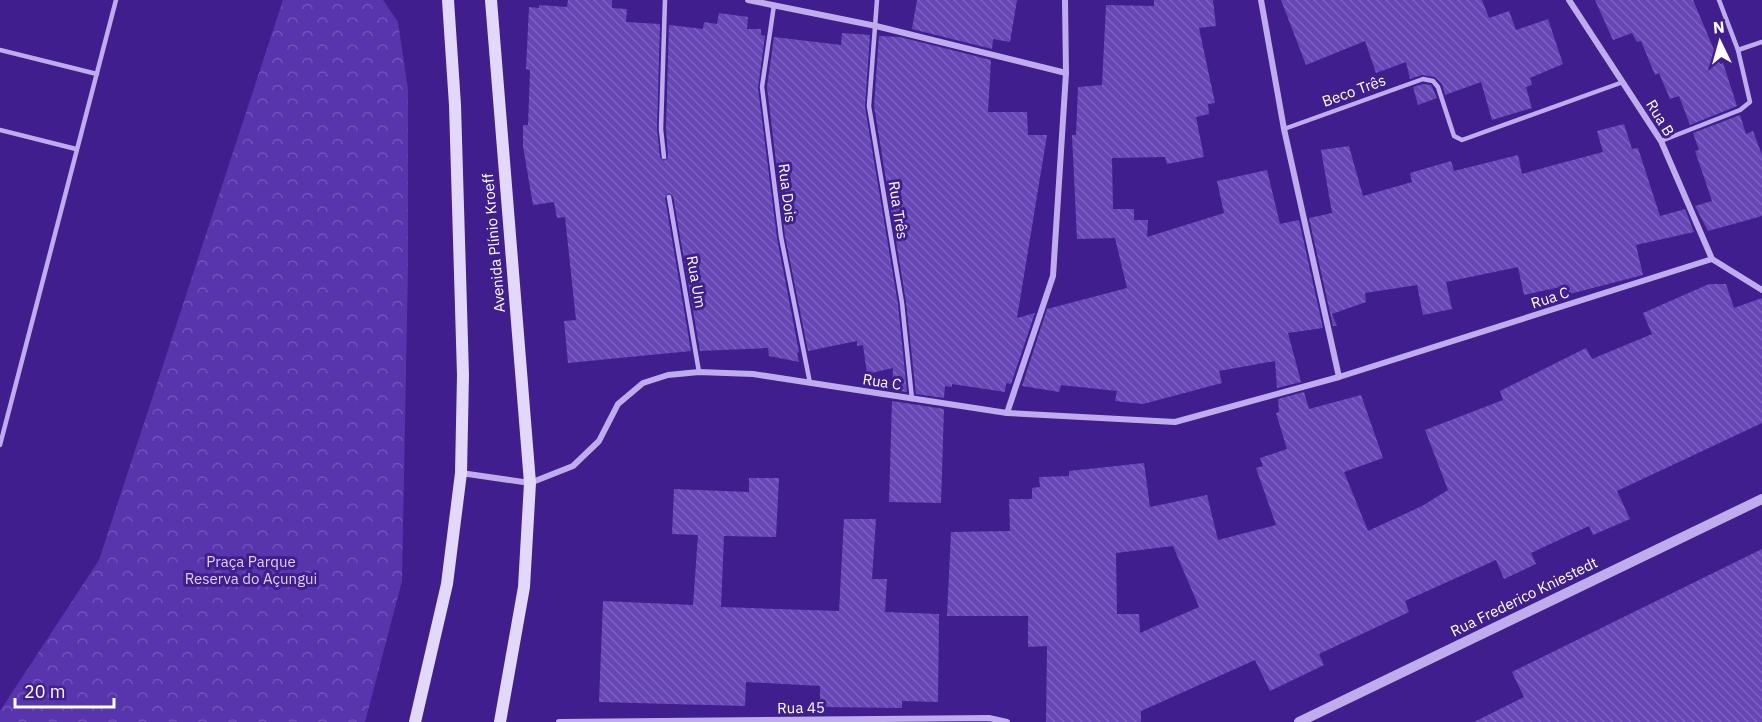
<svg xmlns="http://www.w3.org/2000/svg" width="1762" height="722" viewBox="0 0 1762 722" font-family="'IBM Plex Sans',sans-serif">
<style>
.park{fill:url(#park-crowns)}
.building{fill:url(#building-back-hatch);fill-rule:evenodd}
.lines{fill:none;stroke-linecap:round;stroke-linejoin:round}
.service{stroke:#beaced;stroke-width:4.5}
.minor{stroke:#beaced;stroke-width:6}
.tertiary{stroke:#beaced;stroke-width:10}
.secondary{stroke:#e2d8f9;stroke-width:12}
.labels{text-anchor:middle;stroke-width:6;stroke-linejoin:round;paint-order:stroke}
.street-label{font-size:15px;fill:#fff;stroke:#401e8e}
.park-label{font-size:15px;fill:#ddd1f9;stroke:#401e8e}
</style>
<defs>
<pattern id="park-crowns" width="20" height="18" patternUnits="userSpaceOnUse" patternTransform="scale(1.5)"><rect width="20" height="18" fill="#5835ad"/><path d="M2 6a3 3 0 1 1 6 0M12 15a3 3 0 1 1 6 0" fill="none" stroke="#7153b9"/></pattern>
<pattern id="building-back-hatch" width="6" height="6" patternUnits="userSpaceOnUse" patternTransform="scale(1.5)"><rect width="6" height="6" fill="#6746b5"/><path d="M-1 5l2 2M0 0l6 6M5-1l2 2" fill="none" stroke="#7e62c0"/></pattern>
</defs>
<rect width="100%" height="100%" fill="#401e8e"/>
<polygon class="park" points="283,0 383,0 398,22 408,89 408,265 402,581 365,722 0,722 0,711 99,560"/>
<g class="building">
<polygon points="568,0 612,0 612,8 627,9 626,22 660,24 657,129 660,157 664,161 668,157 666,129 669,25 703,29 704,22 717,24 719,13 748,17 747,29 761,29 761,35 765,36 758,88 777,238 799,352 797,353 799,362 769,356 768,348 700,351 673,196 669,193 665,198 691,351 568,363 564,321 576,320 565,217 557,218 554,202 533,205 523,146 523,125 528,125 530,70 526,69 529,7 539,8 539,5 567,7"/>
<polygon points="917,0 1017,0 1010,42 993,39 992,49 912,29"/>
<polygon points="1154,0 1213,0 1216,26 1199,28 1215,103 1208,104 1209,114 1196,117 1204,157 1167,164 1165,157 1112,158 1113,209 1134,209 1134,220 1148,220 1147,237 1224,213 1217,181 1267,170 1280,224 1299,220 1323,328 1288,333 1301,382 1277,388 1275,361 1219,371 1222,383 1143,404 1115,401 1117,391 1061,385 1059,392 1022,386 1047,309 1127,288 1115,238 1077,239 1072,135 1076,135 1078,87 1102,85 1106,5 1154,6"/>
<polygon points="1281,0 1482,0 1489,18 1509,11 1516,30 1548,19 1563,64 1530,78 1532,85 1526,87 1532,108 1492,120 1481,82 1445,95 1442,84 1435,77 1422,75 1410,79 1406,62 1376,73 1365,41 1306,65"/>
<polygon points="1595,0 1693,0 1720,64 1723,63 1737,106 1690,125 1679,96 1670,99 1659,73 1655,75 1641,41 1637,42 1632,33 1613,40"/>
<polygon points="842,33 870,35 865,107 898,304 907,392 892,390 893,368 867,374 863,345 857,346 857,341 808,351 785,236 767,87 774,37 841,45"/>
<polygon points="879,36 900,37 991,60 988,112 1027,112 1028,135 1047,135 1017,318 1035,313 1011,384 1006,383 1005,392 952,384 952,387 945,386 944,398 916,394 906,302 874,106"/>
<polygon points="1423,84 1431,85 1437,98 1418,105 1413,87"/>
<polygon points="1740,115 1746,134 1753,131 1762,155 1762,216 1708,231 1695,206 1712,201 1695,151 1699,150 1693,133"/>
<polygon points="1624,124 1632,149 1638,148 1660,216 1685,209 1694,232 1636,245 1643,275 1562,296 1560,287 1524,295 1518,267 1446,282 1452,309 1423,315 1417,285 1365,293 1366,302 1332,314 1337,326 1333,326 1309,218 1332,213 1321,150 1349,146 1363,196 1412,182 1410,173 1451,161 1454,171 1518,155 1522,174 1550,166 1603,152 1597,131"/>
<path d="M 1709,284 L 1726,284 L 1734,308 L 1762,298 L 1762,423 L 1617,491 L 1630,519 L 1593,535 L 1589,526 L 1531,553 L 1536,564 L 1504,579 L 1496,560 L 1405,601 L 1409,612 L 1319,654 L 1324,665 L 1270,691 L 1255,660 L 1141,711 L 1141,722 L 1046,722 L 1047,646 L 1028,647 L 1028,616 L 947,616 L 951,532 L 1010,531 L 1009,499 L 1032,499 L 1032,488 L 1040,487 L 1039,477 L 1069,476 L 1069,471 L 1144,463 L 1150,507 L 1207,495 L 1218,540 L 1276,525 L 1256,468 L 1263,466 L 1260,458 L 1287,449 L 1276,413 L 1279,412 L 1278,399 L 1304,392 L 1309,409 L 1361,395 L 1383,458 L 1344,472 L 1368,531 L 1422,506 L 1448,490 L 1425,430 L 1503,400 L 1500,391 L 1586,348 L 1592,359 L 1652,334 L 1643,313 ZM 1173,546 L 1199,607 L 1140,633 L 1139,614 L 1117,614 L 1116,553 Z"/>
<polygon points="892,401 944,409 941,503 889,502"/>
<polygon points="749,478 779,478 776,537 724,536 721,607 839,611 844,519 876,519 872,579 887,579 885,612 939,614 938,702 902,701 902,708 820,707 820,686 746,682 745,706 599,702 603,601 693,605 698,535 672,534 674,489 749,492"/>
<polygon points="1762,549 1762,722 1474,722 1524,697 1512,672"/>
</g>
<g class="lines">
<g class="service">
<polyline points="877,0 869,106 902,303 912,399"/>
<polyline points="774,5 762,87 781,237 810,383"/>
<polyline points="0,50 97,74"/>
<polyline points="1738,50 1762,42"/>
<polyline points="1284,129 1423,79 1433,81 1438,87 1454,136 1462,140 1623,82"/>
<polyline points="0,130 76,149"/>
<polyline points="1661,141 1740,110 1750,102 1738,50 1719,0"/>
<polyline points="664,157 661,129 665,0"/>
<polyline points="669,197 699,372"/>
<polyline points="0,445 116,0"/>
</g>
<g class="minor">
<polyline points="748,0 876,26 1066,73"/>
<polyline points="1261,0 1284,129 1339,377"/>
<polyline points="1569,0 1661,141 1712,259"/>
<polyline points="1007,413 1053,276 1066,73 1065,0"/>
<polyline points="461,473 530,483 573,466 599,441 618,404 643,383 668,375 699,372 753,374 1007,413 1175,422 1339,377 1712,259 1762,290"/>
<polyline points="559,722 989,718 1007,722"/>
</g>
<polyline class="tertiary" points="1299,722 1762,499"/>
<g class="secondary">
<polyline points="491,0 530,483 524,587 500,722"/>
<polyline points="415,722 447,584 461,473 463,375 455,105 448,0"/>
</g>
</g>
<g class="labels">
<g class="street-label">
<text transform="translate(1354 91) rotate(-20)" y="5">Beco Três</text>
<text transform="translate(1660 118) rotate(59)" y="5">Rua B</text>
<text transform="translate(787 193) rotate(83)" y="5">Rua Dois</text>
<text transform="translate(898 210) rotate(81)" y="5">Rua Três</text>
<text transform="translate(494 243) rotate(-95)" y="5">Avenida Plínio Kroeff</text>
<text transform="translate(696 282) rotate(80)" y="5">Rua Um</text>
<text transform="translate(1550 298) rotate(-18)" y="5">Rua C</text>
<text transform="translate(882 382) rotate(9)" y="5">Rua C</text>
<text transform="translate(1524 597) rotate(-26)" y="5">Rua Frederico Kniestedt</text>
<text transform="translate(801 708) rotate(-1)" y="5">Rua 45</text>
</g>
<g class="park-label">
<text x="251" y="567">Praça Parque<tspan x="251" dy="17">Reserva do Açungui</tspan></text>
</g>
</g>
<g transform="translate(1720 42) rotate(355)" stroke="#401e8e" stroke-width="4.5" paint-order="stroke">
<path d="M0-4.5L10 22L0 15L-10 22Z" fill="#ffffff"/>
<text y="-9" font-size="16" font-weight="bold" text-anchor="middle" fill="#ffffff">N</text>
</g>
<path d="M15 698v9h99v-9" fill="none" stroke="#ffffff" stroke-width="3"/>
<text x="24" y="698" font-size="18" fill="#ffffff" stroke="#401e8e" stroke-width="4.5" paint-order="stroke">20 m</text>
</svg>
